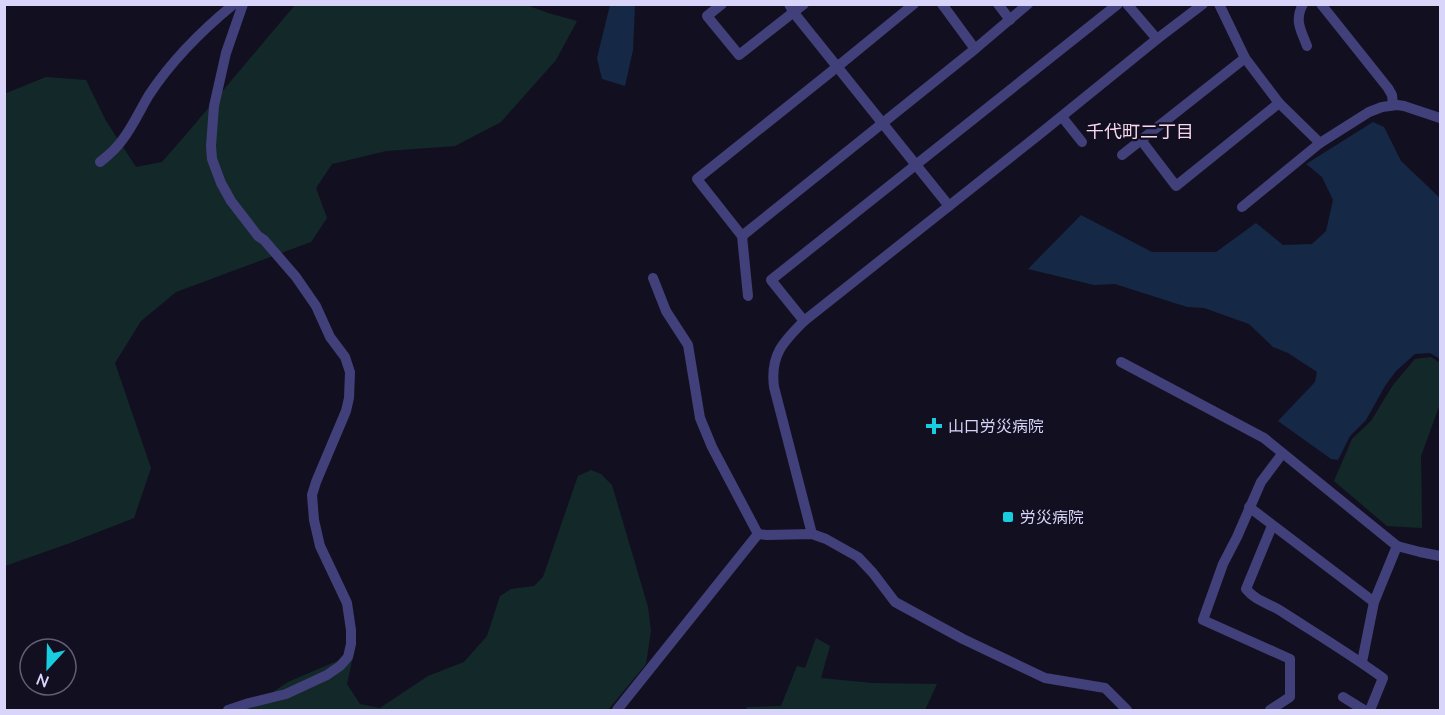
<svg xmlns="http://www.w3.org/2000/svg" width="1445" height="715" viewBox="0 0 1445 715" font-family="'Nunito Sans','Noto Sans JP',sans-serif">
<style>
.green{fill:#132929}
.water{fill:#152845}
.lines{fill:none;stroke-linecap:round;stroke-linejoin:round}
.minor{stroke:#42407a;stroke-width:10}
.poi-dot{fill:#19cde0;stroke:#121020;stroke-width:2}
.labels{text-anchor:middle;stroke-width:4.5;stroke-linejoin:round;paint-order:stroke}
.poi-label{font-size:16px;fill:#d8d4fa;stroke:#121020;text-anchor:start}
.neighbourhood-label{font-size:18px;fill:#fad6ed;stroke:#121020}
</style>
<rect width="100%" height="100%" fill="#121020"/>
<g class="green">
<polygon points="295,5 526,5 548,13 577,21 556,60 501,122 455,146 386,151 332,164 316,188 327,218 311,242 176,292 141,321 115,363 151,468 134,518 70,543 5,566 4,94 46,77 86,80 106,121 136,167 162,162 189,131"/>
<polygon points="1431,357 1440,363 1440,404 1421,456 1422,528 1387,526 1334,481 1352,439 1371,421 1393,385 1415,359"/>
<polygon points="591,470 601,474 612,485 648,607 651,631 646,664 608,710 245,710 288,682 337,661 352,661 347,684 360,704 380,708 428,676 464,662 487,636 500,596 511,589 534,586 543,577 578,476"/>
<polygon points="816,638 830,646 821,678 872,683 937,684 925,710 745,710 747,707 781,706 797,666 805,668"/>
</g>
<g class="water">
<polygon points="610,5 635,5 633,50 625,86 602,79 597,58"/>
<polygon points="1373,122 1384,127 1401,161 1440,198 1440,359 1430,353 1415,354 1396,371 1385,386 1366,420 1350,436 1338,460 1331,459 1278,421 1315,382 1317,372 1288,353 1273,347 1249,324 1204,308 1187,307 1115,284 1094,285 1028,269 1081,215 1152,252 1216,252 1256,223 1283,245 1312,244 1326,231 1333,200 1322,177 1306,164"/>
</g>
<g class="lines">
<g class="minor">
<polyline points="722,4 707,16 739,55 804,4"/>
<polyline points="789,4 794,13 949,206"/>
<polyline points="942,4 975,49"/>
<polyline points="998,4 1010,20"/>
<polyline points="1127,4 1157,39"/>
<polyline points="1219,4 1245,58 1279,103 1320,143"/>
<path d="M 1303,4 C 1294,21 1301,30 1307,46"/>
<polyline points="1321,4 1388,88 1392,95 1393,105"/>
<polyline points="1062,117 1082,142"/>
<polyline points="1141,140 1176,186 1279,103"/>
<polyline points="1122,155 1245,58"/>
<path d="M 100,162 C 109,155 117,148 123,139 C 133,126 140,110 149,95 C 172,60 201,31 234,4"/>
<polyline points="1242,207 1320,143 1369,112 1382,107 1397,105 1404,106 1440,118"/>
<polyline points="742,236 975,49 1028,4"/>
<polyline points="653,278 666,311 688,345 700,418 712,447 758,534"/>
<polyline points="748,296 742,236 697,179 837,67 914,4"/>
<polyline points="804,321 771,280 1118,4"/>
<polyline points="1121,362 1264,438 1397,546 1420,552 1440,556"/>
<polyline points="1249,507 1374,602"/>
<path d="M 1272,526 L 1246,589 C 1256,601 1268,603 1281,611 C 1315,633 1350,654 1383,678 L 1370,710"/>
<polyline points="758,534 767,535 812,534 826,539 858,557 873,573 895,602 963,639 1045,678 1105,688 1127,710"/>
<path d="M 812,534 L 774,387 C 770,355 783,342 804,321 L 1041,133 L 1157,39 L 1203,4"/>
<polyline points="1362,662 1374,602 1397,546"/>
<polyline points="1343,697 1364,710"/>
<polyline points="228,710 249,703 286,694 327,675 340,666 348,657 351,644 351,630 347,603 320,546 314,520 312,495 316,482 346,411 349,398 350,372 345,357 330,337 316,306 296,277 264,240 258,236 231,201 221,183 212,159 211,146 214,106 226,53 243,4"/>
<polyline points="617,710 758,534"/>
<polyline points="1270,710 1290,697 1290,659 1203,620 1223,564 1237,537 1261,482 1282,454"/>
</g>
</g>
<g class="poi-dot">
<path d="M931 417h6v6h6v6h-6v6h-6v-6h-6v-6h6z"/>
<rect x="1002" y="511" width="12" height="12" rx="3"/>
</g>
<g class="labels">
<g class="poi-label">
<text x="948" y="432">山口労災病院</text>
<text x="1020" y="523">労災病院</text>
</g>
<g class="neighbourhood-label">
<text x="1140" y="138">千代町二丁目</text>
</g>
</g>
<rect width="1445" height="715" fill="none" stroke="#d8d4fa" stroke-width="12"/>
<g transform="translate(48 667) rotate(202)"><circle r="28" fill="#121020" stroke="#615e77" stroke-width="1.5"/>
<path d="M0-4.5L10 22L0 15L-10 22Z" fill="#19cde0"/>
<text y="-9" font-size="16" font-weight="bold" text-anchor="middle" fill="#d8d4fa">N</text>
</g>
</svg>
